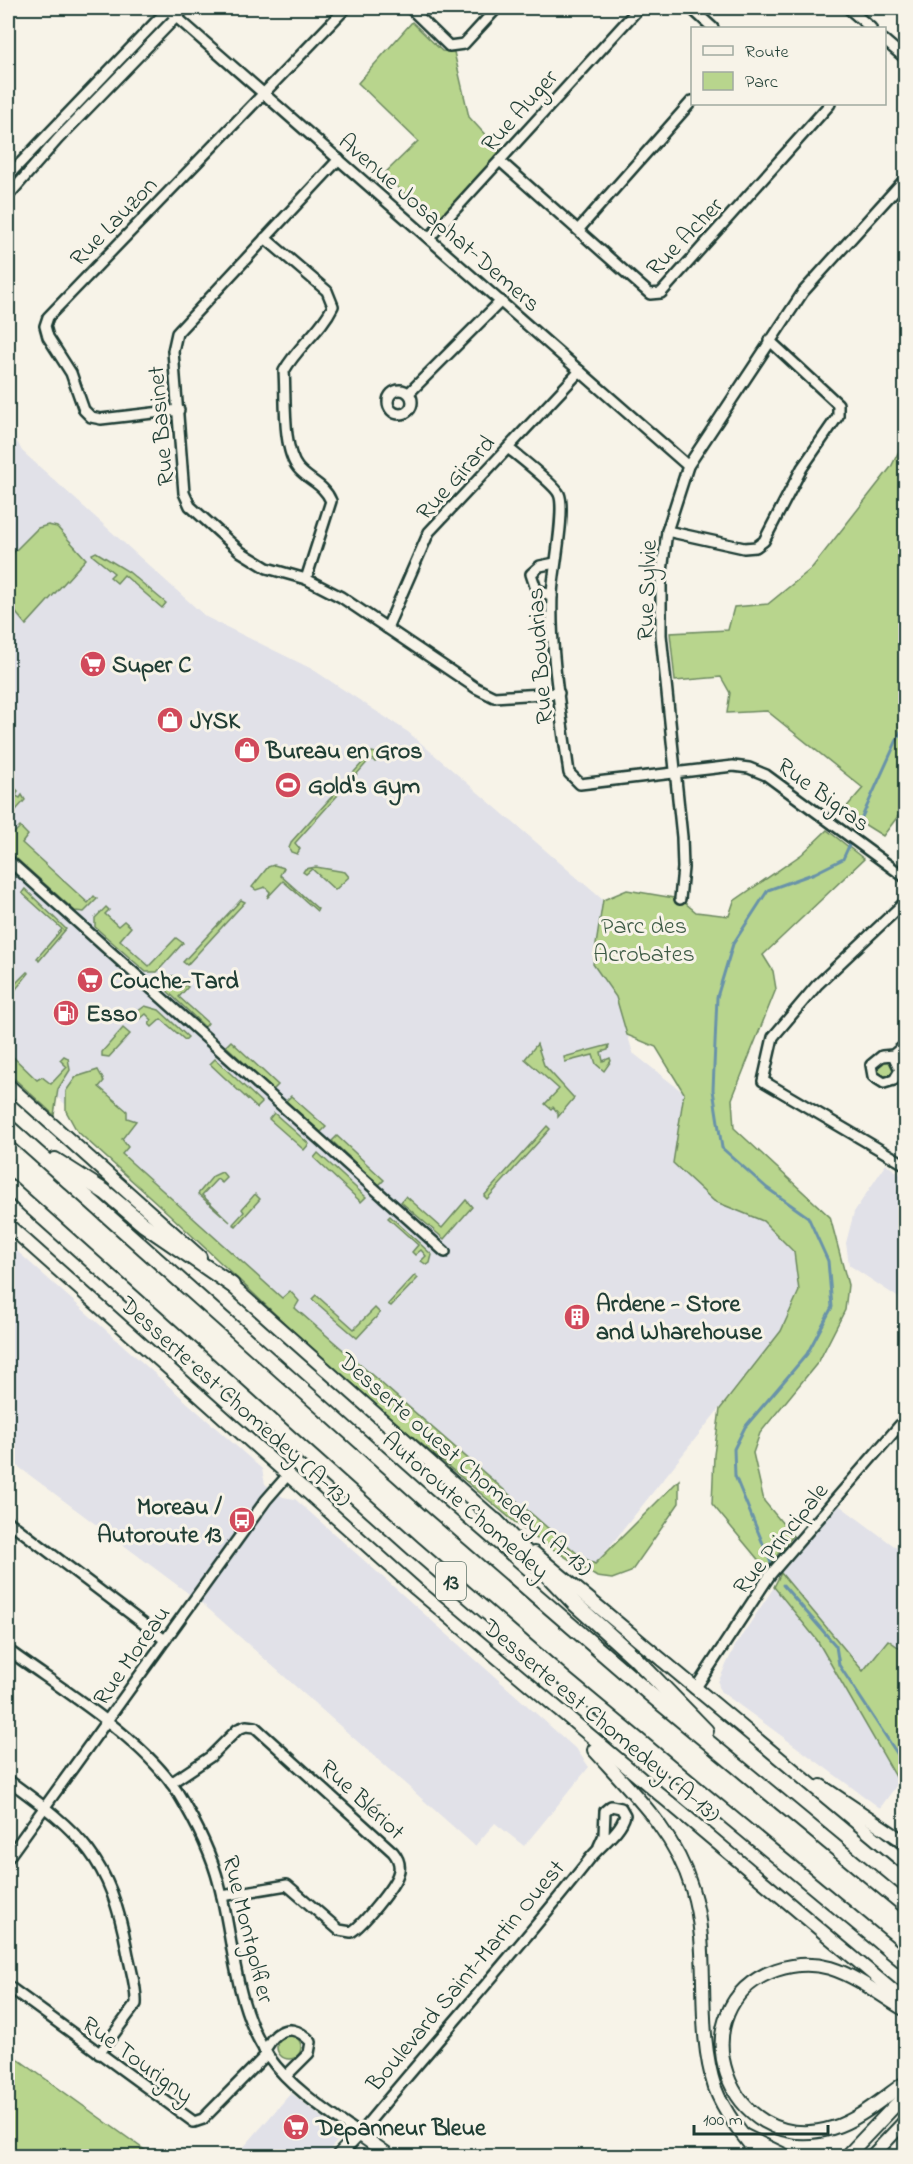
<svg xmlns="http://www.w3.org/2000/svg" width="913" height="2164" viewBox="0 0 913 2164" font-family="'Indie Flower',sans-serif">
<style>
.built{fill:#e1e1e8}
.green{fill:#b8d58d;stroke:#6c8960;stroke-width:1.5}
.lines{fill:none;stroke-linecap:round;stroke-linejoin:round}
.stream{stroke:#6993a9;stroke-width:3}
.minor-casing{stroke:#1f3d34;stroke-width:14}
.major-casing{stroke:#1f3d34;stroke-width:16}
.highway-casing{stroke:#1f3d34;stroke-width:18}
.minor{stroke:#f7f3e8;stroke-width:9}
.major{stroke:#f7f3e8;stroke-width:12}
.highway{stroke:#f7f3e8;stroke-width:14}
.labels{text-anchor:middle;stroke-width:6;stroke-linejoin:round;paint-order:stroke}
.shield{fill:#f7f3e8;stroke:#60746a;stroke-width:1.5}
.shield-label{font-size:22px;font-weight:bold;fill:#1f3d34}
.street-label{font-size:24px;fill:#1f3d34;stroke:#f7f3e8}
.poi-label{font-size:24px;font-weight:bold;fill:#1f3d34;stroke:#f7f3e8;text-anchor:start}
.park-label{font-size:24px;fill:#3e5b46;stroke:#f7f3e8}
</style>
<rect width="100%" height="100%" fill="#f7f3e8"/>
<filter id="ink" filterUnits="userSpaceOnUse"><feTurbulence type="fractalNoise" baseFrequency=".0167" numOctaves="2"/><feDisplacementMap in="SourceGraphic" scale="12" xChannelSelector="R" yChannelSelector="G"/><feConvolveMatrix kernelMatrix="1 2 1 2 8 2 1 2 1" color-interpolation-filters="sRGB"/></filter>
<g filter="url(#ink)">
<g class="built">
<polygon points="8,424 22,451 206,617 312,669 408,732 603,900 593,964 616,997 633,1053 684,1093 673,1163 714,1201 763,1221 794,1252 799,1290 781,1331 595,1565 580,1556 355,1362 294,1307 290,1292 282,1298 8,1053"/>
<polygon points="886,1164 905,1178 905,1302 849,1265 846,1243 854,1212"/>
<polygon points="8,1243 262,1469 265,1484 283,1497 295,1499 577,1750 589,1767 524,1846 495,1823 475,1846 204,1605 8,1459"/>
<polygon points="839,1505 905,1554 905,1652 888,1640 864,1671 781,1573"/>
<polygon points="774,1587 817,1640 899,1782 880,1808 720,1691 718,1682 735,1646"/>
<polygon points="291,2093 339,2131 340,2138 324,2156 236,2156"/>
</g>
<g class="green">
<polygon points="412,22 442,51 454,52 469,117 501,152 444,219 438,221 383,175 418,141 358,83"/>
<polygon points="905,439 905,807 883,836 843,811 863,788 767,711 727,713 730,693 721,677 675,681 670,633 728,630 734,607 768,604 811,569 891,467"/>
<polygon points="48,525 57,527 86,559 26,625 8,603 8,558 38,528"/>
<polygon points="96,552 129,572 166,603 162,608 124,575 117,583 110,577 114,573 93,556 92,554"/>
<polygon points="372,752 379,754 380,759 375,762 371,758 295,843 300,849 297,854 291,852 289,848 292,841"/>
<polygon points="15,788 18,791 16,796 20,798 22,795 25,800 8,819 8,796"/>
<polygon points="20,827 28,835 22,843 88,903 94,896 97,899 84,912 75,911 8,851 9,838"/>
<polygon points="827,830 864,859 763,955 773,971 776,989 732,1099 734,1128 830,1217 848,1285 845,1310 819,1361 760,1433 753,1453 764,1501 793,1536 766,1569 712,1504 714,1455 720,1409 781,1331 799,1291 794,1252 763,1221 714,1201 673,1163 684,1093 656,1047 627,1035 616,997 593,964 603,900 627,890 680,899 696,912 729,916 734,901 802,854"/>
<polygon points="274,865 284,868 280,875 318,909 317,911 283,881 267,898 270,892 265,887 256,890 252,887 268,867"/>
<polygon points="316,867 345,872 349,877 335,890 312,869 306,874 303,872 305,869"/>
<polygon points="25,889 66,929 39,961 37,958 62,929 22,893"/>
<polygon points="241,900 245,902 187,965 183,962"/>
<polygon points="106,907 109,910 105,914 118,926 124,921 131,927 120,940 149,966 176,938 183,943 157,972 146,972 95,927 95,918"/>
<polygon points="27,972 29,973 8,999 8,991"/>
<polygon points="170,976 176,976 179,979 175,984 181,989 185,985 188,987 179,997 208,1023 205,1027 162,986"/>
<polygon points="145,1006 159,1010 188,1037 185,1040 161,1019 152,1027 149,1024 152,1020 146,1014 140,1019 136,1017 137,1012"/>
<polygon points="123,1028 130,1034 109,1057 102,1056 102,1052"/>
<polygon points="231,1041 278,1085 273,1090 226,1046"/>
<polygon points="537,1044 544,1065 574,1098 558,1117 558,1113 553,1107 551,1109 545,1104 559,1089 525,1059"/>
<polygon points="609,1045 608,1050 601,1052 603,1061 610,1058 611,1061 604,1071 596,1064 593,1055 565,1062 564,1057"/>
<polygon points="8,1052 37,1080 42,1077 51,1084 67,1067 60,1060 64,1056 68,1058 70,1070 58,1089 54,1115 8,1073"/>
<polygon points="215,1059 262,1103 257,1108 210,1064"/>
<circle cx="886" cy="1069" r="8"/>
<polygon points="98,1070 104,1081 99,1087 127,1111 127,1118 136,1121 122,1139 128,1147 122,1154 282,1298 290,1291 299,1301 295,1308 580,1556 595,1564 679,1480 679,1503 631,1572 612,1579 597,1577 529,1534 344,1379 169,1214 77,1131 66,1111 66,1091 76,1077"/>
<polygon points="291,1096 326,1127 321,1132 286,1101"/>
<polygon points="274,1113 309,1144 304,1150 269,1119"/>
<polygon points="547,1126 550,1129 487,1199 484,1196"/>
<polygon points="337,1136 384,1180 379,1185 332,1141"/>
<polygon points="318,1153 366,1197 361,1202 314,1158"/>
<polygon points="222,1172 227,1178 222,1183 217,1179 202,1195 230,1222 198,1194 213,1176"/>
<polygon points="255,1194 260,1199 236,1226 233,1224 244,1212 242,1209"/>
<polygon points="406,1196 442,1228 466,1200 472,1207 444,1239 401,1202"/>
<polygon points="390,1216 432,1255 430,1263 427,1265 421,1261 426,1256 421,1250 415,1255 412,1252 418,1245 388,1218"/>
<polygon points="415,1275 418,1278 391,1306 388,1304"/>
<polygon points="316,1295 354,1329 375,1308 380,1313 357,1338 312,1299"/>
<polygon points="781,1573 863,1671 888,1640 905,1652 905,1788 899,1782 817,1640 774,1587"/>
<circle cx="289" cy="2047" r="12"/>
<polygon points="8,2052 153,2156 8,2156"/>
</g>
<g class="lines">
<g class="stream">
<polyline points="771,1563 735,1476 734,1449 745,1427 807,1354 832,1307 828,1261 808,1217 767,1188 722,1148 713,1090 717,997 733,944 768,890 815,873 843,859 906,720"/>
<polyline points="783,1585 836,1646 839,1665 906,1767"/>
</g>
<defs>
<g id="minor">
<polyline points="166,8 688,466"/>
<polyline points="410,8 449,46 464,44 497,8"/>
<polyline points="691,8 713,28"/>
<polyline points="848,8 871,28"/>
<polyline points="884,40 906,59"/>
<polyline points="339,159 177,333 173,351 184,493 190,506 241,552 267,568 306,579 341,597 476,688 494,697 559,693"/>
<polyline points="500,161 650,294 661,293 830,104"/>
<polyline points="8,176 169,8"/>
<polyline points="8,196 58,139 185,8"/>
<polyline points="578,230 692,101"/>
<path d="M 265,238 L 327,291 L 333,306 C 321,331 297,347 284,371 C 286,397 282,448 298,468 C 309,481 324,484 331,501 L 306,579"/>
<polyline points="429,238 639,8"/>
<circle cx="400" cy="402" r="12"/>
<polyline points="409,393 501,301"/>
<polyline points="179,410 101,419 91,417 84,410 71,373 48,337 45,326 48,317 346,8"/>
<path d="M 508,448 C 519,457 554,484 559,494 C 566,509 553,573 552,594 C 550,654 561,714 569,773 L 580,784 L 733,766 L 749,768 L 766,775 L 906,878"/>
<polyline points="667,531 744,548 756,547 764,541 802,468 838,416 838,404 769,340"/>
<polyline points="552,596 536,589 531,574 540,566 555,563"/>
<polyline points="387,628 429,532 580,371"/>
<polyline points="8,860 445,1252"/>
<polyline points="680,899 683,868 682,837 661,635 661,580 667,531 688,466 803,292 906,178"/>
<polyline points="906,901 817,985 773,1037 763,1081 906,1165"/>
<polyline points="893,1055 900,1070 894,1080 884,1083 873,1076 871,1065 882,1056 893,1055 906,1044"/>
<polyline points="8,1521 165,1640"/>
<path d="M 8,1650 C 61,1689 142,1737 178,1793 C 195,1821 211,1852 219,1884 C 234,1941 234,2007 269,2057 C 291,2088 328,2112 359,2134 C 435,2042 514,1955 588,1861 C 598,1847 621,1832 625,1815 L 621,1808 L 611,1806 L 605,1811 L 604,1835 L 599,1846"/>
<polyline points="695,1689 770,1575 906,1418"/>
<path d="M 8,1780 C 81,1833 110,1858 127,1950 C 130,1967 137,1987 136,2004 L 99,2054"/>
<path d="M 171,1783 L 210,1757 L 238,1729 L 246,1726 L 255,1727 L 393,1852 C 398,1858 401,1866 398,1874 C 394,1887 362,1926 351,1932 L 339,1930 L 287,1885 L 222,1896"/>
<polyline points="8,1858 266,1500 287,1476"/>
<polyline points="8,1986 194,2122 203,2119 267,2054"/>
<path d="M 264,2050 C 269,2046 269,2042 273,2038 C 286,2024 300,2030 311,2042 L 309,2053 L 286,2076"/>
</g>
<g id="major">
<polyline points="8,1085 200,1257"/>
<polyline points="8,1225 416,1589 906,2002"/>
<polyline points="224,1279 502,1526"/>
<polyline points="534,1553 906,1864"/>
<path d="M 594,1750 C 633,1793 675,1832 692,1889 C 712,1953 694,2024 715,2088 C 724,2112 743,2136 759,2156"/>
<polyline points="821,1786 906,1843"/>
<path d="M 902,2008 C 879,1994 856,1976 830,1968 C 812,1963 794,1964 776,1970 C 676,2005 726,2159 832,2128 C 859,2120 883,2098 906,2082"/>
<polyline points="745,2136 786,2156"/>
<polyline points="338,2156 359,2134 390,2156"/>
<polyline points="847,2156 906,2094"/>
<polyline points="872,2156 906,2120"/>
</g>
<g id="highway">
<polyline points="8,1127 435,1508 650,1694 906,1906"/>
<polyline points="55,1160 105,1192 143,1224 232,1285"/>
<polyline points="8,1186 413,1548 563,1678 906,1963"/>
<polyline points="496,1521 574,1603 634,1657 706,1731"/>
</g>
</defs>
<use href="#minor" class="minor-casing"/>
<use href="#major" class="major-casing"/>
<use href="#highway" class="highway-casing"/>
<use href="#minor" class="minor"/>
<use href="#major" class="major"/>
<use href="#highway" class="highway"/>
</g>
</g>
<defs>
<symbol id="supermarket-disc" viewBox="-11 -11 22 22"><circle r="9.5" fill="#d1495b" stroke="#f7f3e8"/><path d="M-6-5.5h2.5l.6 2H6L4.5 2H-2.5L-4.4-4H-6ZM-1.5 3.2a1.3 1.3 0 1 0 .1 0ZM3 3.2a1.3 1.3 0 1 0 .1 0Z" fill="#fff"/></symbol>
<symbol id="shop-disc" viewBox="-11 -11 22 22"><circle r="9.5" fill="#d1495b" stroke="#f7f3e8"/><path d="M-5-2.5h2.3a2.7 3.5 0 0 1 5.4 0H5L5.5 6h-11ZM-1.5-2.5h3a1.5 2.3 0 0 0-3 0Z" fill="#fff"/></symbol>
<symbol id="stadium-disc" viewBox="-11 -11 22 22"><circle r="9.5" fill="#d1495b" stroke="#f7f3e8"/><path d="M0-5a6.5 5 0 1 0 0 10a6.5 5 0 1 0 0-10ZM-3.5-1.8h7v3.6h-7Z" fill="#fff"/></symbol>
<symbol id="fuel-disc" viewBox="-11 -11 22 22"><circle r="9.5" fill="#d1495b" stroke="#f7f3e8"/><path d="M-5.5-6h7V0h2V4h1.3V-2.5L3-4.5l.8-.8L6-3V5H2.5V1h-1V6h-7ZM-4.2-4.7v3.2H.2V-4.7Z" fill="#fff"/></symbol>
<symbol id="building-disc" viewBox="-11 -11 22 22"><circle r="9.5" fill="#d1495b" stroke="#f7f3e8"/><path d="M-4-6H4V6H1V3H-1V6H-4ZM-2.5-4.3h1.7v1.8h-1.7ZM.8-4.3h1.7v1.8H.8ZM-2.5-1h1.7V.8h-1.7ZM.8-1h1.7V.8H.8Z" fill="#fff"/></symbol>
<symbol id="bus-disc" viewBox="-11 -11 22 22"><circle r="9.5" fill="#d1495b" stroke="#f7f3e8"/><path d="M-5-6H5V4H4V6H2V4H-2V6H-4V4H-5ZM-3.5-4V0h7V-4ZM-3.5 1.2v1.5H-2V1.2ZM2 1.2v1.5H3.5V1.2Z" fill="#fff"/></symbol>
</defs>
<g fill-rule="evenodd">
<use href="#supermarket-disc" x="78" y="649" width="30" height="30"/>
<use href="#shop-disc" x="155" y="705" width="30" height="30"/>
<use href="#shop-disc" x="232" y="735" width="30" height="30"/>
<use href="#stadium-disc" x="273" y="770" width="30" height="30"/>
<use href="#supermarket-disc" x="75" y="965" width="30" height="30"/>
<use href="#fuel-disc" x="51" y="998" width="30" height="30"/>
<use href="#building-disc" x="562" y="1302" width="30" height="30"/>
<use href="#bus-disc" x="227" y="1505" width="30" height="30"/>
<use href="#supermarket-disc" x="281" y="2112" width="30" height="30"/>
</g>
<g class="labels">
<rect class="shield" x="436" y="1562" width="30" height="38" rx="4.5"/>
<g class="shield-label">
<text x="451" y="1589">13</text>
</g>
<g class="street-label">
<text transform="translate(519 110) rotate(-48)" y="8">Rue Auger</text>
<text transform="translate(113 221) rotate(-46)" y="8">Rue Lauzon</text>
<text transform="translate(440 222) rotate(41)" y="8">Avenue Josaphat-Demers</text>
<text transform="translate(684 236) rotate(-46)" y="8">Rue Acher</text>
<text transform="translate(160 426) rotate(-95)" y="8">Rue Basinet</text>
<text transform="translate(455 477) rotate(-48)" y="8">Rue Girard</text>
<text transform="translate(646 590) rotate(-88)" y="8">Rue Sylvie</text>
<text transform="translate(539 656) rotate(-94)" y="8">Rue Boudrias</text>
<text transform="translate(824 794) rotate(36)" y="8">Rue Bigras</text>
<text transform="translate(236 1401) rotate(42)" y="8">Desserte est Chomedey (A-13)</text>
<text transform="translate(466 1464) rotate(41)" y="8">Desserte ouest Chomedey (A-13)</text>
<text transform="translate(466 1505) rotate(41)" y="8">Autoroute Chomedey</text>
<text transform="translate(780 1538) rotate(-51)" y="8">Rue Principale</text>
<text transform="translate(131 1655) rotate(-55)" y="8">Rue Moreau</text>
<text transform="translate(602 1720) rotate(40)" y="8">Desserte est Chomedey (A-13)</text>
<text transform="translate(363 1799) rotate(43)" y="8">Rue Blériot</text>
<text transform="translate(249 1929) rotate(76)" y="8">Rue Montgolfier</text>
<text transform="translate(465 1975) rotate(-50)" y="8">Boulevard Saint-Martin Ouest</text>
<text transform="translate(138 2059) rotate(36)" y="8">Rue Tourigny</text>
</g>
<g class="poi-label">
<text x="112" y="672">Super C</text>
<text x="190" y="728">JYSK</text>
<text x="266" y="758">Bureau en Gros</text>
<text x="308" y="793">Gold's Gym</text>
<text x="110" y="988">Couche-Tard</text>
<text x="86" y="1021">Esso</text>
<text x="596" y="1311">Ardene - Store<tspan x="596" dy="28">and Wharehouse</tspan></text>
<text x="222" y="1514" text-anchor="end">Moreau /<tspan x="222" dy="28">Autoroute 13</tspan></text>
<text x="316" y="2135">Depanneur Bleue</text>
</g>
<g class="park-label">
<text x="644" y="933">Parc des<tspan x="644" dy="28">Acrobates</tspan></text>
</g>
</g>
<rect width="913" height="2164" fill="none" stroke="#f7f3e8" stroke-width="30"/>
<rect x="15" y="15" width="883" height="2134" fill="none" stroke="#1f3d34" stroke-width="2" filter="url(#ink)"/>
<rect x="691" y="27" width="195" height="78" fill="#f7f3e8" stroke="#a1aaa0" stroke-width="1.5"/>
<rect x="703" y="46" width="30" height="9" fill="#f7f3e8" stroke="#a1aaa0" stroke-width="1.5"/>
<text x="745" y="57" font-size="18" fill="#1f3d34">Route</text>
<rect x="703" y="72" width="30" height="18" fill="#b8d58d" stroke="#a1aaa0" stroke-width="1.5"/>
<text x="745" y="87" font-size="18" fill="#1f3d34">Parc</text>
<path d="M694 2125v9h134v-9" fill="none" stroke="#1f3d34" stroke-width="3"/>
<text x="703" y="2125" font-size="18" fill="#1f3d34" stroke="#f7f3e8" stroke-width="4.5" paint-order="stroke">100 m</text>
</svg>
